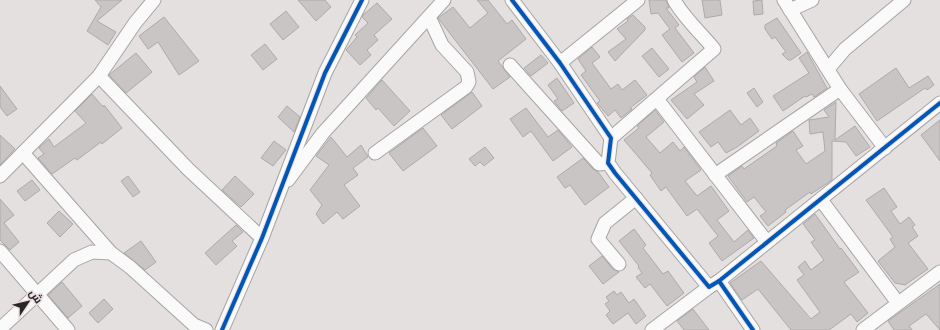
<svg xmlns="http://www.w3.org/2000/svg" width="940" height="330" viewBox="0 0 940 330" font-family="Roboto,Cairo,sans-serif">
<style>
.building{fill:#cac5c5;stroke:#aeaaaa}
.lines{fill:none;stroke-linecap:round;stroke-linejoin:round}
.minor-casing{stroke:#a7a4a4;stroke-width:15}
.minor{stroke:#fbfafa;stroke-width:13}
.cycleway-casing{stroke:#e8dddf;stroke-width:6}
.cycleway{stroke:#0057b8;stroke-width:4}
</style>
<rect width="100%" height="100%" fill="#e5e0e0"/>
<g class="building">
<polygon points="95,0 122,0 97,21 116,32 108,45 87,31 101,7"/>
<polygon points="298,0 325,0 331,7 316,21"/>
<polygon points="477,0 488,0 507,24 512,20 526,39 498,61 510,77 493,89 438,18 453,7 470,28 488,13"/>
<polygon points="649,0 666,0 669,8 666,8 679,25 675,28 694,53 682,62 662,35 670,29 658,13 651,14"/>
<polygon points="702,0 720,0 722,15 705,18"/>
<polygon points="762,0 763,14 754,15 753,1"/>
<polygon points="377,3 392,19 374,35 378,40 367,50 371,55 360,65 346,50 357,37 355,35 368,23 362,17 363,15"/>
<polygon points="286,11 299,27 283,40 270,24"/>
<polygon points="633,15 645,27 645,30 615,61 608,52 626,39 617,29 628,21 627,19"/>
<polygon points="164,17 199,61 179,75 158,42 148,49 139,36"/>
<polygon points="777,18 801,53 791,60 788,60 782,54 786,52 775,37 772,39 765,29 765,25"/>
<polygon points="265,44 277,59 263,70 251,55"/>
<polygon points="592,47 600,57 592,63 611,89 618,84 622,90 635,80 647,95 630,108 632,109 621,118 615,110 608,116 597,103 600,101 581,75 586,71 578,59"/>
<polygon points="652,48 669,69 659,77 642,56"/>
<polygon points="807,52 827,88 814,97 812,94 806,97 805,96 783,111 773,96 809,73 799,58"/>
<polygon points="136,53 152,72 126,93 109,75"/>
<polygon points="541,55 548,63 531,76 524,68"/>
<polygon points="705,67 714,81 694,94 704,105 687,119 671,100 697,82 694,77"/>
<polygon points="896,68 909,88 928,76 934,85 927,90 925,88 877,121 859,94"/>
<polygon points="557,78 574,103 562,111 554,101 558,99 548,85"/>
<polygon points="382,80 410,111 394,126 378,108 376,110 366,98"/>
<polygon points="0,86 17,109 7,116 0,107"/>
<polygon points="754,88 763,102 757,107 747,93"/>
<polygon points="472,92 482,106 452,129 441,115"/>
<polygon points="92,94 103,107 104,105 122,128 102,144 101,142 77,160 75,158 52,174 38,158 44,154 39,148 49,139 54,147 86,123 75,111"/>
<polygon points="836,102 835,140 855,126 870,147 856,156 846,142 832,141 832,180 811,194 810,192 785,210 786,212 768,226 760,216 766,212 754,197 747,202 728,176 742,166 744,169 777,146 776,143 793,131 803,146 796,150 806,164 825,151 823,132 810,134 809,120 829,117 824,110"/>
<polygon points="287,106 300,117 294,132 278,117"/>
<polygon points="526,108 548,137 558,130 572,147 553,161 531,131 523,137 510,119"/>
<polygon points="655,110 664,122 646,137 660,153 673,142 680,151 684,147 701,170 685,181 697,196 711,186 729,211 717,220 734,242 748,230 754,238 722,261 709,243 718,236 697,209 687,216 666,187 661,191 650,175 652,173 624,140 639,128 637,126"/>
<polygon points="730,110 741,125 750,118 759,131 737,147 726,153 718,142 711,147 699,132"/>
<polygon points="940,120 940,161 921,135"/>
<polygon points="423,128 437,146 403,171 389,153"/>
<polygon points="0,135 15,149 0,165"/>
<polygon points="331,137 347,157 361,145 368,157 353,168 358,175 344,185 360,206 343,219 337,212 323,224 316,214 322,205 310,190 329,165 316,156"/>
<polygon points="274,141 286,150 273,166 261,158"/>
<polygon points="485,147 494,158 484,166 480,162 475,166 469,159"/>
<polygon points="583,158 593,169 598,172 609,187 585,205 570,185 565,188 557,177"/>
<polygon points="128,176 140,192 133,197 121,181"/>
<polygon points="235,176 254,194 241,207 222,190"/>
<polygon points="32,180 40,190 25,201 17,191"/>
<polygon points="884,188 897,207 891,211 900,224 909,217 915,225 912,227 918,236 908,243 928,269 905,285 895,283 878,261 895,247 890,239 893,237 866,200"/>
<polygon points="0,199 14,215 4,223 19,242 10,250 0,240"/>
<polygon points="59,211 73,224 60,237 47,223"/>
<polygon points="815,214 840,249 841,248 859,272 844,282 868,313 857,322 851,314 829,330 791,330 758,289 742,300 730,283 761,261 811,319 820,312 797,280 804,275 798,267 805,261 811,270 824,260 811,242 815,240 803,224"/>
<polygon points="236,225 243,232 232,241 237,246 216,265 205,253"/>
<polygon points="634,229 646,245 643,248 663,274 668,271 684,293 667,306 650,284 645,288 636,277 642,273 638,267 639,266 619,241"/>
<polygon points="141,241 156,262 145,270 124,253"/>
<polygon points="602,256 613,269 619,272 603,284 589,266"/>
<polygon points="62,282 82,306 68,318 48,295"/>
<polygon points="940,284 940,330 926,314 909,326 912,330 894,330 888,321"/>
<polygon points="614,291 617,295 621,292 629,303 634,299 646,316 636,324 628,313 613,324 606,315 610,311 605,304 609,301 606,297"/>
<polygon points="104,299 113,309 98,323 89,313"/>
<polygon points="693,309 709,330 684,330 677,321"/>
</g>
<g class="lines">
<defs>
<g id="minor">
<polyline points="512,0 560,63 611,138 608,163 615,173 709,287 719,281 753,330"/>
<polyline points="784,0 840,89 885,148"/>
<polyline points="790,10 812,0"/>
<polyline points="560,63 638,0"/>
<polyline points="510,65 599,164 608,163"/>
<polyline points="828,69 845,49 904,0"/>
<polyline points="99,76 188,169 262,238"/>
<polyline points="657,99 767,242"/>
<path d="M 611,138 L 714,49 C 701,33 683,17 674,0"/>
<polyline points="23,153 111,253"/>
<polyline points="375,153 466,87 469,82 467,72 442,45 429,17"/>
<polyline points="715,175 840,89"/>
<polyline points="0,176 99,76 135,23 154,0"/>
<polyline points="288,180 323,133 444,0"/>
<polyline points="821,200 898,303"/>
<polyline points="0,251 68,330"/>
<polyline points="619,264 598,239 605,223 636,198"/>
<polyline points="719,281 940,103"/>
<polyline points="0,329 74,260 92,252 111,253 130,267 194,325 206,330"/>
<polyline points="222,330 262,238 325,73 362,0"/>
<polyline points="652,330 709,287"/>
<polyline points="863,330 940,272"/>
</g>
</defs>
<use href="#minor" class="minor-casing"/>
<use href="#minor" class="minor"/>
<defs>
<g id="cycleway">
<polyline points="512,0 560,63 611,138 608,163 615,173 709,287 719,281 753,330"/>
<polyline points="719,281 940,103"/>
<polyline points="222,330 262,238 325,73 362,0"/>
</g>
</defs>
<use href="#cycleway" class="cycleway-casing"/>
<use href="#cycleway" class="cycleway"/>
</g>
<g transform="translate(28 302) rotate(55)" stroke="#e8dddf" stroke-width="3" paint-order="stroke">
<path d="M0-3L7 15L0 10L-7 15Z" fill="#2a2626"/>
<text y="-6" font-size="11" font-weight="bold" text-anchor="middle" fill="#2a2626">ش</text>
</g>
</svg>
